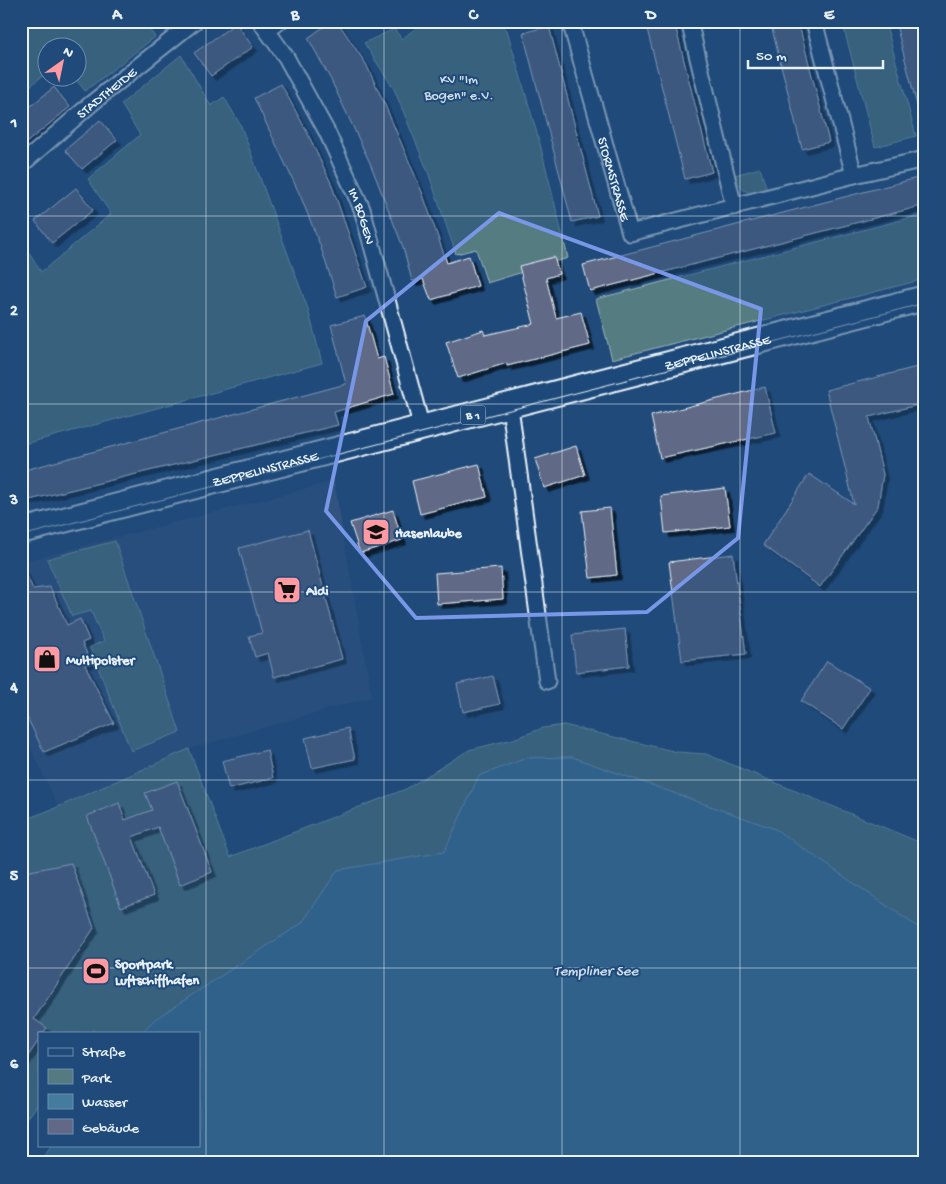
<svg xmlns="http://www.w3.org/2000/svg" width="946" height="1184" viewBox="0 0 946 1184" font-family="'Gochi Hand',sans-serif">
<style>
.built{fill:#33537e}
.green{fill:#557b81;stroke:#9eb6bc}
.water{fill:#447c9f;stroke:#86abc3}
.building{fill:#616986;stroke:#e8f1f8;filter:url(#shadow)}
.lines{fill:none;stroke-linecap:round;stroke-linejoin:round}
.street-casing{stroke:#e8f1f8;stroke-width:19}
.primary-casing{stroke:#e8f1f8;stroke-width:28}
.street{stroke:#1f4a7a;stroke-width:15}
.primary{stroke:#1f4a7a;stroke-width:24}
.tram{stroke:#e8f1f8;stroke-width:1}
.marked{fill:none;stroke:#7897e6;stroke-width:4;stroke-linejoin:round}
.grid{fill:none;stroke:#e8f1f8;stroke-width:1;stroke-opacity:0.55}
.labels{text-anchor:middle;stroke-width:4;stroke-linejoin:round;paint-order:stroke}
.shield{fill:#1f4a7a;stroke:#acbfd2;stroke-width:1}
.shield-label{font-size:12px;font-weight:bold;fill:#e8f1f8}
.park-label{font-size:14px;fill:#d2dfe6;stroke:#1f4a7a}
.street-label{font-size:14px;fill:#e8f1f8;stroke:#1f4a7a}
.poi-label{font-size:14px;font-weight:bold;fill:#e8f1f8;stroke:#1f4a7a;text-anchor:start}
.water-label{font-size:15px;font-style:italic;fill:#cfdfeb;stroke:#1f4a7a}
.neatline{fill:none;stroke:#e8f1f8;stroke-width:2}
.grid-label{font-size:16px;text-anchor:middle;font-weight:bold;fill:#e8f1f8}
</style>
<defs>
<filter id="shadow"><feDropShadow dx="4.5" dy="4.5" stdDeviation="0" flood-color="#0009"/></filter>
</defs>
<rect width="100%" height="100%" fill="#1f4a7a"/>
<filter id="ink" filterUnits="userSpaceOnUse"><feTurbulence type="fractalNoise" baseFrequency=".02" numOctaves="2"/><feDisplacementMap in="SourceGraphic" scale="10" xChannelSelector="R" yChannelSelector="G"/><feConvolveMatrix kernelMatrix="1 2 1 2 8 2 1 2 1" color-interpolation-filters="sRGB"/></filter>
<g filter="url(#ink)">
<polygon class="built" points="334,481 372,697 189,749 58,807 21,727 21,562"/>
<g class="green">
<polygon points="21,21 143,21 155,37 85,91 75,78 78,78 78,48 48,48 47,72 21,94"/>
<polygon points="425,21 498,21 507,30 540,144 568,258 487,283 476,249 456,254 428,172 394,89 364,43 394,29 402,39"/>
<polygon points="842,21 885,21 916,136 875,147"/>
<polygon points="181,55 211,106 224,97 241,126 308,309 322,363 21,445 21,240 41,272 111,214 88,179 140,135 121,104"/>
<path d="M 760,168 L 767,190 C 749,195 741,194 735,175 Z"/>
<polygon points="925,214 925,279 612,359 596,299"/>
<polygon points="115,541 180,732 131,751 90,647 104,641 91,611 72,616 47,559"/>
<polygon points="564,725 677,752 706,754 919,842 925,846 925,932 775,829 572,757 527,758 479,776 444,852 338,870 302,923 154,1020 141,1033 95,1033 93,1029 90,1033 39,1033 39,1103 21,1127 21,821 58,807 189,749 230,857 406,789 469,750 513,739 543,728"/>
</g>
<polygon class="water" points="572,757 775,829 925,932 925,1163 40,1163 52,1145 199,1145 199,1033 141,1033 154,1020 302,923 338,870 444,852 479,776 527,758"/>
<g class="building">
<polygon points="332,21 337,21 366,64 385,105 422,192 447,263 469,256 478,286 431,300 423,279 412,281 403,247 370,163 331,80 308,38"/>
<polygon points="645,21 674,21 712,172 685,179"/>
<polygon points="770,21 798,21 829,142 802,149"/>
<polygon points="895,21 925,21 925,116 920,117"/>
<polygon points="236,23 253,47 211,76 194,53"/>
<polygon points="549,26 598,216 572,222 523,33"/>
<polygon points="281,84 307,132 331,183 367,287 337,297 320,245 300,195 254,98"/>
<polygon points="54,87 70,107 21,147 21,114"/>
<polygon points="100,120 117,140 82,169 65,150"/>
<polygon points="925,176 925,205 590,291 583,265"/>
<polygon points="76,188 93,210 52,243 35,221"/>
<polygon points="554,257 559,274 546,278 556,318 581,312 590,345 507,366 507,363 458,378 446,342 483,330 485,335 534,324 519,266"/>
<polygon points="365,316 377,359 384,357 394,394 334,412 338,425 21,502 21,471 346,384 331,325"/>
<polygon points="925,365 925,403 869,417 883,474 878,506 820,587 763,545 809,474 854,504 826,390"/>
<polygon points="765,387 776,433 660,458 651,416"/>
<polygon points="576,446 585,475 544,488 535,459"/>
<polygon points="479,464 487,497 420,514 412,481"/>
<polygon points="725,488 730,526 665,533 661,496"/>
<polygon points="610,508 617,575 590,578 582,511"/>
<polygon points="393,510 402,540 360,553 350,523"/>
<polygon points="308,530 342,659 274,677 268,653 255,657 249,636 262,633 239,548"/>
<polygon points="733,554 746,654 682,661 669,562"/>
<polygon points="21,563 33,589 50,587 67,625 80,619 89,640 82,643 91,662 85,665 114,723 44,752 21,705"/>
<polygon points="501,568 503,599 437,604 435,573"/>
<polygon points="625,629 629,666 576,672 572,635"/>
<polygon points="827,661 870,688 843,729 801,701"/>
<polygon points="493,676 500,704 463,712 457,684"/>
<polygon points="348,728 355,759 312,768 305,738"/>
<polygon points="267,750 273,778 229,789 222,761"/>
<polygon points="177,781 212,872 180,885 158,827 132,837 154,895 121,907 87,816 119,803 125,820 152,810 145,793"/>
<polygon points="71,863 94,928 34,1019 47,1028 43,1033 39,1033 39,1040 21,1066 21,968 27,959 25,872"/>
</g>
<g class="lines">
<defs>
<g id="street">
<path id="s1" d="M 260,21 L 286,57 L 327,132 L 362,209 L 422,428"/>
<path id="s2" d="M 570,21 L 630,233 L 854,175 L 925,159"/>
<polyline points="689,21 734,207"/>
<polyline points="814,21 854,175"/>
<polyline points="267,31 280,21"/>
<path id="s3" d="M 21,165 L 92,103 L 195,21"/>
<polyline points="510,407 547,681"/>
</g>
<g id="primary">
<path id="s4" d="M 21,531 L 925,298"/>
</g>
</defs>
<use href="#street" class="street-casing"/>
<use href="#primary" class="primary-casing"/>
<use href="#street" class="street"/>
<use href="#primary" class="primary"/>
<polyline class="tram" points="21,536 925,303"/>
</g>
</g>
<path d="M0 0H946V1184H0ZM 499,213 L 761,309 L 738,538 L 647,612 L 416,618 L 326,511 L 366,321 Z" fill="#1f4a7a" fill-opacity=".55" fill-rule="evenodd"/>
<path class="marked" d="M 499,213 L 761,309 L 738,538 L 647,612 L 416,618 L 326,511 L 366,321 Z"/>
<path class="grid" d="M 206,21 L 206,1163M 384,21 L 384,1163M 562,21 L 562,1163M 740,21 L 740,1163M 21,216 L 925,216M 21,404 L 925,404M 21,592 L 925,592M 21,780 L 925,780M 21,968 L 925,968"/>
<defs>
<symbol id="school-square" viewBox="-11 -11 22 22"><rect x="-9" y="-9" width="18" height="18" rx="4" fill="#ff9aa2" stroke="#1f4a7a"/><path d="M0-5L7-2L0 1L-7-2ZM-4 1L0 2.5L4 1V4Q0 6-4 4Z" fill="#111"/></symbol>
<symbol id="supermarket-square" viewBox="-11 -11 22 22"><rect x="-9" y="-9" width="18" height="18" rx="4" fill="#ff9aa2" stroke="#1f4a7a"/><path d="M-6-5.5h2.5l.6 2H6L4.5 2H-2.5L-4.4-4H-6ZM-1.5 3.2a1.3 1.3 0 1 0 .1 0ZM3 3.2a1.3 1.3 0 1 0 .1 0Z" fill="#111"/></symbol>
<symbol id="shop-square" viewBox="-11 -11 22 22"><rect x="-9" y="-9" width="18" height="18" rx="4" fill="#ff9aa2" stroke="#1f4a7a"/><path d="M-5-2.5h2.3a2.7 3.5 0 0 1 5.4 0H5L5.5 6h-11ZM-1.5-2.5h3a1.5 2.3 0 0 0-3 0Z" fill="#111"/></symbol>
<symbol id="stadium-square" viewBox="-11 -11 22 22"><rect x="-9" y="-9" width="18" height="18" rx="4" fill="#ff9aa2" stroke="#1f4a7a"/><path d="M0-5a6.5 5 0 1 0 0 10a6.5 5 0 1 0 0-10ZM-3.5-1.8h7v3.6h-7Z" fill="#111"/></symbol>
</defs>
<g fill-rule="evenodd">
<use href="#school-square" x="360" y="516" width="32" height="32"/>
<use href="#supermarket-square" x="271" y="574" width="32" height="32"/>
<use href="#shop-square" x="31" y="643" width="32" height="32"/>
<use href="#stadium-square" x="80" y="955" width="32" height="32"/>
</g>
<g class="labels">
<rect class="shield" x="460.5" y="405.5" width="25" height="19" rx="4"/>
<g class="shield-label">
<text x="473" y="419">B 1</text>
</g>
<g class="park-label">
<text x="459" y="83">KV "Im<tspan x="459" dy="16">Bogen" e.V.</tspan></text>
</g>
<g class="street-label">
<text dy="5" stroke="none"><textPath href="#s3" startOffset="112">STADTHEIDE</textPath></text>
<text dy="5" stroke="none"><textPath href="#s2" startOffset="164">STORMSTRASSE</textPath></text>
<text dy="5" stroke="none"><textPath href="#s1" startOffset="221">IM BOGEN</textPath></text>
<text dy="5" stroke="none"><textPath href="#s4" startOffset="719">ZEPPELINSTRASSE</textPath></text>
<text dy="5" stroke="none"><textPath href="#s4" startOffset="252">ZEPPELINSTRASSE</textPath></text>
</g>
<g class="poi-label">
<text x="395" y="537">Hasenlaube</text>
<text x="306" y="595">Aldi</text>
<text x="66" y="664">Multipolster</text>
<text x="115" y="968">Sportpark<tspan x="115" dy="16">Luftschiffhafen</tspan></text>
</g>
<g class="water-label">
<text x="596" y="975">Templiner See</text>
</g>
</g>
<rect width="946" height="1184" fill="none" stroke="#1f4a7a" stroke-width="55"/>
<rect x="38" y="1032" width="162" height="115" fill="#1f4a7a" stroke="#6f8dac"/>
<rect x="48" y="1048" width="25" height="8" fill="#1f4a7a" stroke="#6f8dac"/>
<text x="82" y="1056" font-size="15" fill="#e8f1f8">Straße</text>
<rect x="48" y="1069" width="25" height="15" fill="#557b81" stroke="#6f8dac"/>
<text x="82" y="1082" font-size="15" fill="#e8f1f8">Park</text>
<rect x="48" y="1094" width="25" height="15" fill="#447c9f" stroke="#6f8dac"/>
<text x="82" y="1106" font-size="15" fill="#e8f1f8">Wasser</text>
<rect x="48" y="1119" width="25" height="15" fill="#616986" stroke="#6f8dac"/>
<text x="82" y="1132" font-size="15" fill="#e8f1f8">Gebäude</text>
<g transform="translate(62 62) rotate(33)"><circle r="24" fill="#1f4a7a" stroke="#6f8dac"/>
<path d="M0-4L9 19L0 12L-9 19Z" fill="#ff9aa2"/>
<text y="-8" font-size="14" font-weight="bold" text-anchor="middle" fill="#e8f1f8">N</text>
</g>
<path d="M748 60v8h135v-8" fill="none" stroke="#e8f1f8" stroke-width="2.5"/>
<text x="756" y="60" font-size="15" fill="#e8f1f8" stroke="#1f4a7a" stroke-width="4" paint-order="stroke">50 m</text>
<rect x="28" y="28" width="890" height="1128" class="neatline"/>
<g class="grid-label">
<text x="117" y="19">A</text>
<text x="295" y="19">B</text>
<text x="473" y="19">C</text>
<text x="651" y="19">D</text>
<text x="829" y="19">E</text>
<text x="14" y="127">1</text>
<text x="14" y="315">2</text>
<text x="14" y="504">3</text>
<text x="14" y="692">4</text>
<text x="14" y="880">5</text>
<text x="14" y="1068">6</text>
</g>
</svg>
